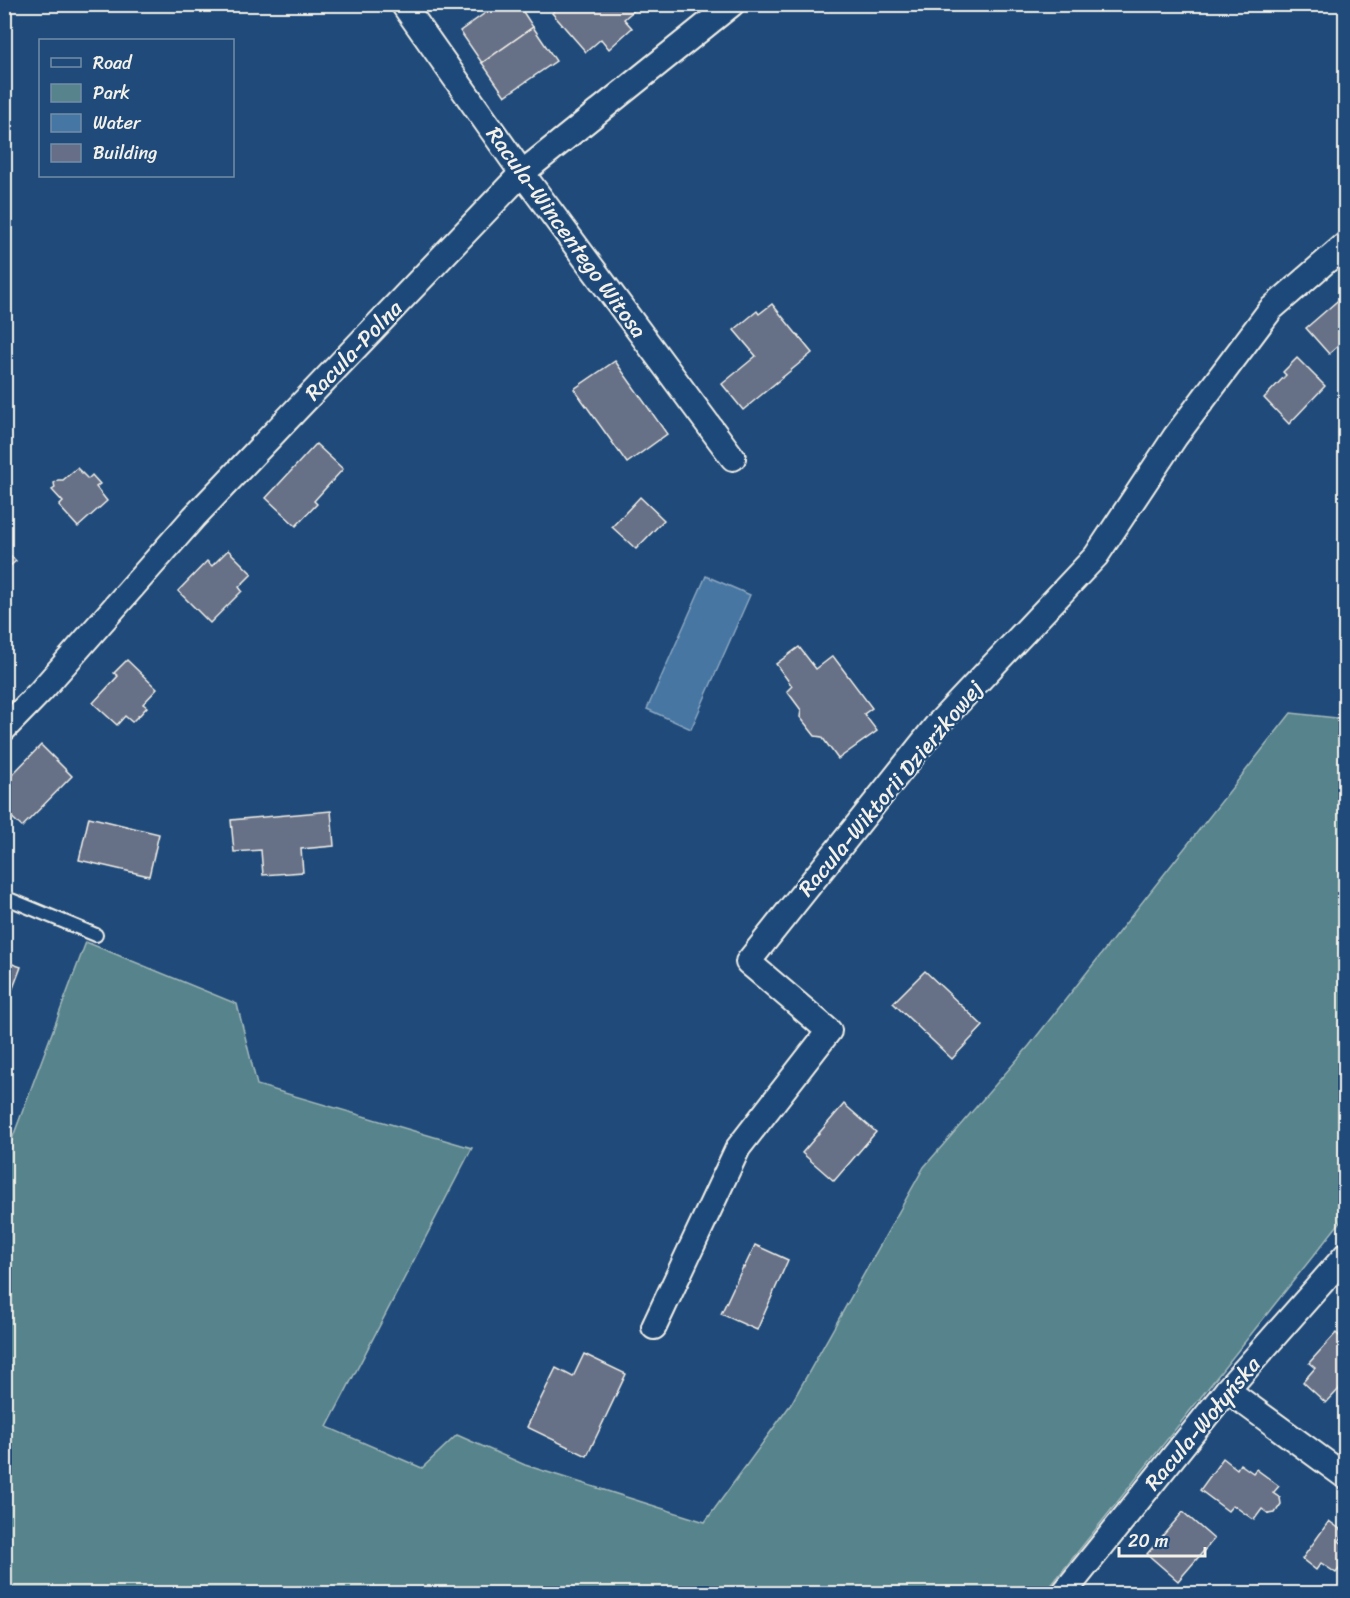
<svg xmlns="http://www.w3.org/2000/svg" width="1350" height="1598" viewBox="0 0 1350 1598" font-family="Sriracha,sans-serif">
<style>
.green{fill:#56838c;stroke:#a5baba;stroke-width:1.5}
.water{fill:#4676a3;stroke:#8ca7bf;stroke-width:1.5}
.building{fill:#666f87;stroke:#f4f1e8;stroke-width:1.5}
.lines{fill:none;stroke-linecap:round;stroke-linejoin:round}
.service-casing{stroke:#f4f1e8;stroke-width:16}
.minor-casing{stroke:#f4f1e8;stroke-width:28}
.service{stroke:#1f4a7a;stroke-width:12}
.minor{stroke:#1f4a7a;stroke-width:24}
.labels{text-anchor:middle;stroke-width:4.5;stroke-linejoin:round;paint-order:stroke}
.street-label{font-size:22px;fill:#f4f1e8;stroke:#1f4a7a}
</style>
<rect width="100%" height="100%" fill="#1f4a7a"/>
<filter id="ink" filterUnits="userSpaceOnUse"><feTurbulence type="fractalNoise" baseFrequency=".0167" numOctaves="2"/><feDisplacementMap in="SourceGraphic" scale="12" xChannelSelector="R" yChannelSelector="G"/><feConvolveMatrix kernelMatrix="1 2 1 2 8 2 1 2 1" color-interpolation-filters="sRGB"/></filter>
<g filter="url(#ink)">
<polygon class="green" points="1291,713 1345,719 1345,1216 1045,1593 5,1593 5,1158 86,942 237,1004 257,1085 472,1148 327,1427 422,1468 457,1435 525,1465 705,1522 791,1404 924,1167 1029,1046"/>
<polygon class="water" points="706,576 750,595 691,729 647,709"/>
<g class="building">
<polygon points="498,4 518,4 533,27 482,63 460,31"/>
<polygon points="562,4 634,4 637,8 624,19 632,28 609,49 601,39 586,52 552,13"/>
<polygon points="533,27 556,61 505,96 482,63"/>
<polygon points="1343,296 1346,299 1346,339 1329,354 1306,328"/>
<polygon points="772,304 812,353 743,410 722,384 756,356 734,330 757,311 759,314"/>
<polygon points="1297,358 1325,386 1289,424 1264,398 1286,375 1283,372"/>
<polygon points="615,361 667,434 627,463 574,389"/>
<polygon points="316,444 343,469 314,501 317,504 296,526 266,498"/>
<polygon points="77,468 88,479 92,475 100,484 96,487 107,501 78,527 59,506 63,502 52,490 55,488 54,483 58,480 63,480"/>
<polygon points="640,497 664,520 636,549 612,527"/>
<polygon points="4,549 16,561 4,571"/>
<polygon points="228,550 252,574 239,587 242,591 210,623 178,591 207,561 212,566"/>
<polygon points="799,647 816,669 833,656 872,708 864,714 877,731 838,759 822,737 815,736 800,717 801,710 787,691 792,686 776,664"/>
<polygon points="127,660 157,689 143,704 147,707 138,717 138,716 132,722 125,716 117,725 93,703 118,676 114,673"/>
<polygon points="41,745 72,776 22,827 4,810 4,783"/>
<polygon points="331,811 334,846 301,849 303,872 263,875 261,850 234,852 231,820"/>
<polygon points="89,817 159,834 149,876 79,860"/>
<polygon points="4,961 21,967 4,1012"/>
<polygon points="925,971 983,1026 952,1059 893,1003"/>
<polygon points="844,1104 876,1132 834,1181 802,1153"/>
<polygon points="755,1245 788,1260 757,1330 721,1314 743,1267 744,1268"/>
<polygon points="1336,1333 1346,1342 1346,1392 1344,1394 1339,1389 1326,1403 1303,1382 1315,1368 1309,1363"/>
<polygon points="584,1354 626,1374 587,1456 527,1427 556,1368 573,1377"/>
<polygon points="1223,1458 1237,1469 1240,1464 1253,1473 1256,1469 1279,1486 1273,1493 1280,1498 1281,1504 1275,1513 1269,1514 1262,1509 1254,1520 1233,1505 1228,1511 1200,1490"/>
<polygon points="1183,1512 1214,1539 1178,1581 1147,1554"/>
<polygon points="1329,1521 1345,1533 1339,1541 1346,1546 1346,1560 1336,1573 1321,1563 1316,1570 1302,1559"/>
</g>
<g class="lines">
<defs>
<polyline id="service" points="4,897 96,935"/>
<g id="minor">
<polyline points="403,4 522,173 733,458"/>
<polyline points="4,729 41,691 194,517 522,173 732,4"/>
<polyline points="654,1327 738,1148 829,1031 748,962 937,725 1096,556 1175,437 1271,309 1346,244"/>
<polyline points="1227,1390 1346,1477"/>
<polyline points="1063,1594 1227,1390 1346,1255"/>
</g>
</defs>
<use href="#service" class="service-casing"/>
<use href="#minor" class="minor-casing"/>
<use href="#service" class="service"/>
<use href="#minor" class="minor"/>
</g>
</g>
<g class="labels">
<g class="street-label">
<text transform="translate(567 232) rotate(54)" y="8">Racula-Wincentego Witosa</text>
<text transform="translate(353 350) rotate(-46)" y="8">Racula-Polna</text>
<text transform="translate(890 788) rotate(-50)" y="8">Racula-Wiktorii Dzierżkowej</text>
<text transform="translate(1202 1423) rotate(-50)" y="8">Racula-Wołyńska</text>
</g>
</g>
<rect width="1350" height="1598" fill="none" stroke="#1f4a7a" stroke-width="24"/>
<rect x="12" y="12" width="1326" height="1574" fill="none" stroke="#f4f1e8" stroke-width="2" filter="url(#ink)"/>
<rect x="39" y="39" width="195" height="138" fill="#1f4a7a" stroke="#748da6" stroke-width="1.5"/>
<rect x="51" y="58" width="30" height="9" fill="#1f4a7a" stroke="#748da6" stroke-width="1.5"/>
<text x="93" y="69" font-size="18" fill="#f4f1e8">Road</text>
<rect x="51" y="84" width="30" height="18" fill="#56838c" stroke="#748da6" stroke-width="1.5"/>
<text x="93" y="99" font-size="18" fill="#f4f1e8">Park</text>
<rect x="51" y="114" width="30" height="18" fill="#4676a3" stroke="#748da6" stroke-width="1.5"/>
<text x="93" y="129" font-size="18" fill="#f4f1e8">Water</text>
<rect x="51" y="144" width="30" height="18" fill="#666f87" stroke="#748da6" stroke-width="1.5"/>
<text x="93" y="159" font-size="18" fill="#f4f1e8">Building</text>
<path d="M1119 1547v9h86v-9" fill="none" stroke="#f4f1e8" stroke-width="3"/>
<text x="1128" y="1547" font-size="18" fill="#f4f1e8" stroke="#1f4a7a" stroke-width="4.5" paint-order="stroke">20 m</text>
</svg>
